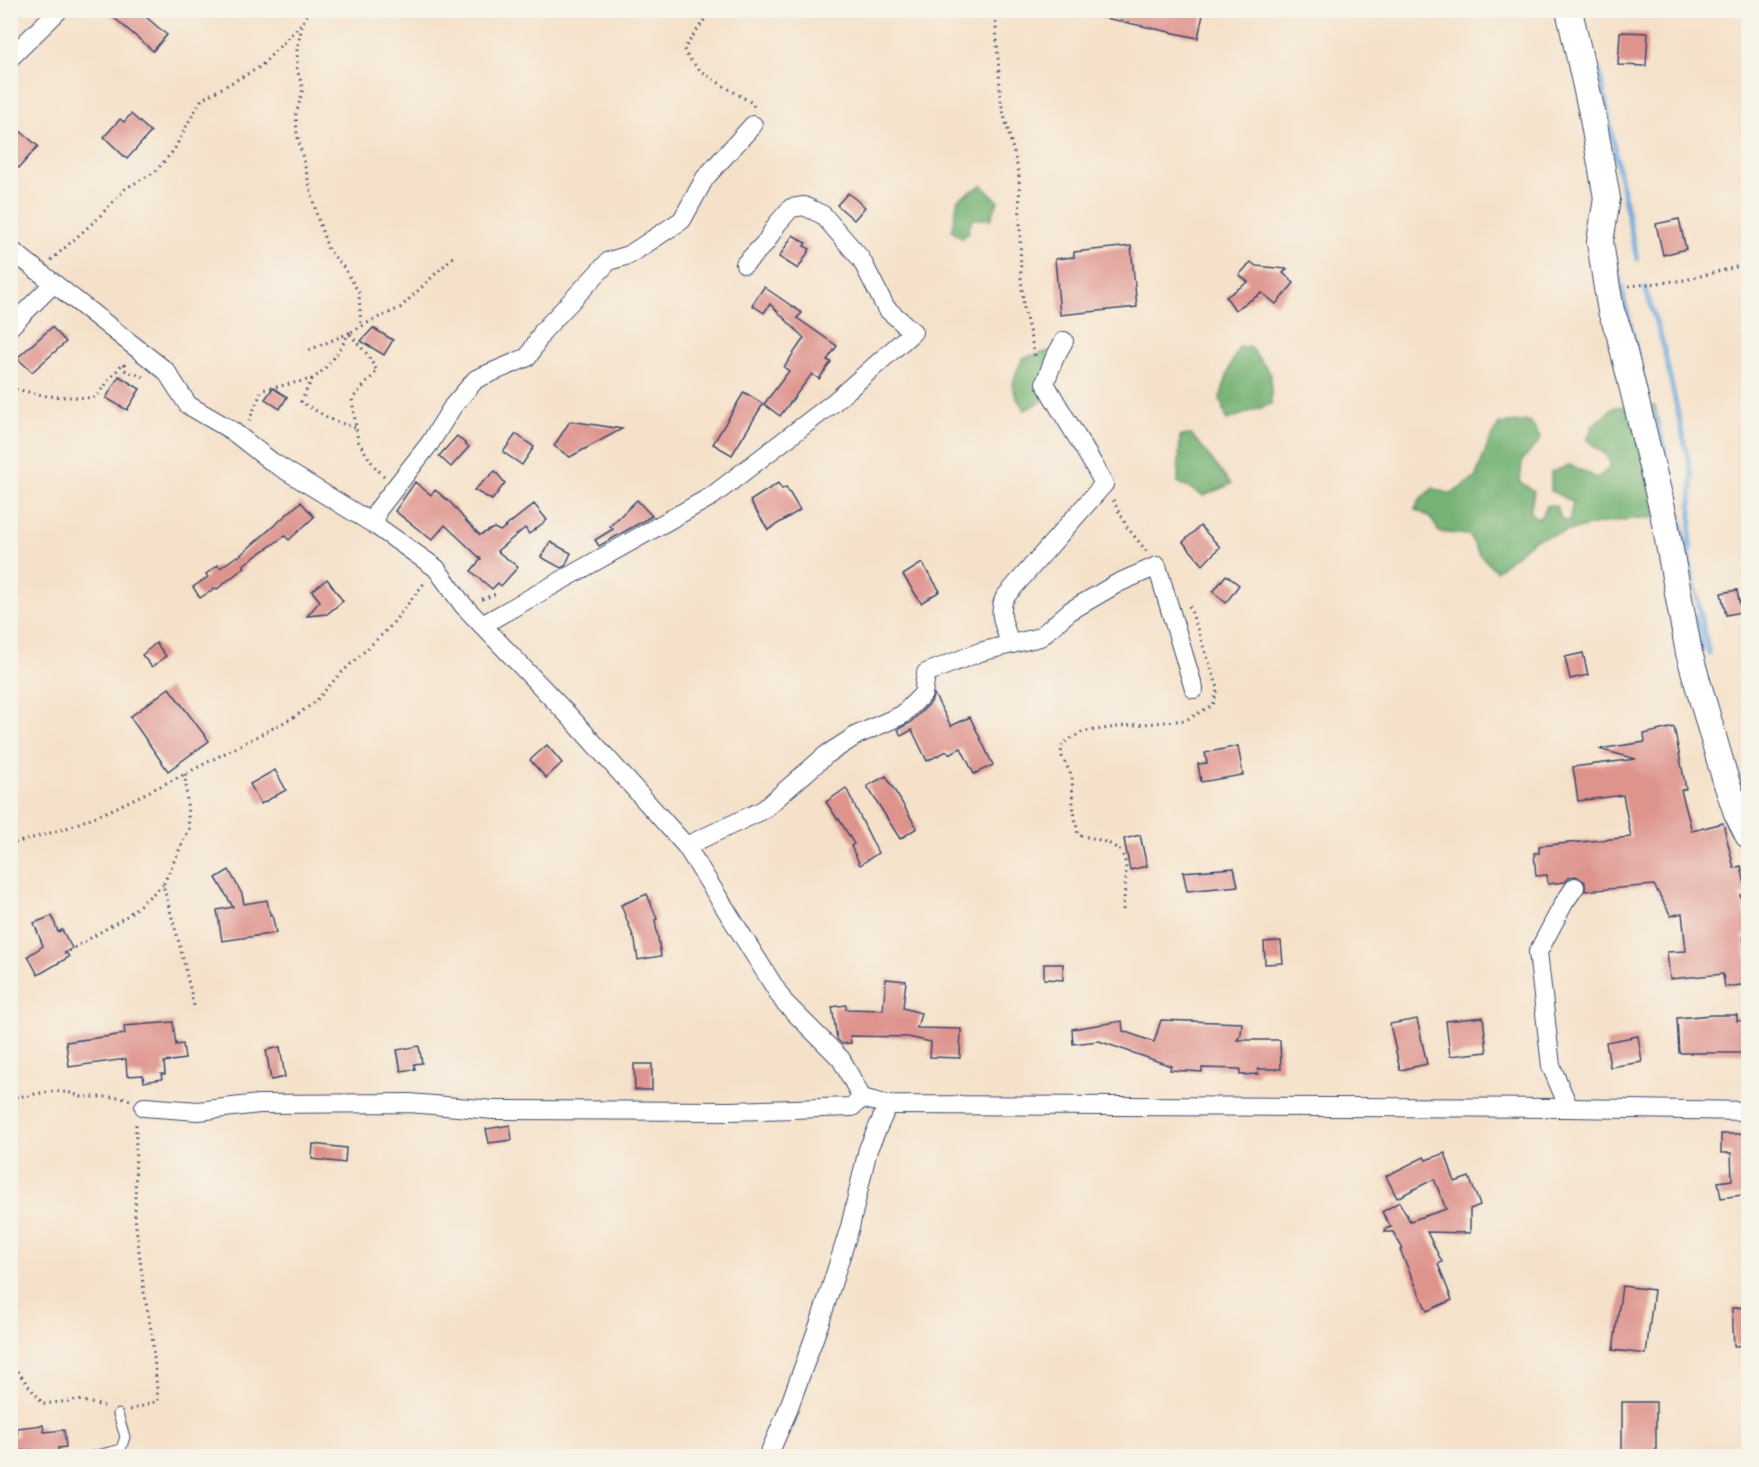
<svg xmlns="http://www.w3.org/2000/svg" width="1759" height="1467" viewBox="0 0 1759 1467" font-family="Mynerve,sans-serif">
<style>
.forest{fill:#76b374;stroke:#487169;stroke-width:1.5}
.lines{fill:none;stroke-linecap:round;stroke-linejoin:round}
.stream{stroke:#6ca7dc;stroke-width:5}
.building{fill:#de938d}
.lane-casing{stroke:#3c4a6e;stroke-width:11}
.street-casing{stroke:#3c4a6e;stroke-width:20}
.secondary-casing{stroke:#3c4a6e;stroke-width:28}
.path{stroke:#3c4a6e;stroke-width:3;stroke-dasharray:1.5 4.5;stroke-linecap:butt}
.lane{stroke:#fff;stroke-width:9}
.street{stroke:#fff;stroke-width:18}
.secondary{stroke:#fff;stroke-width:26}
</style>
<rect width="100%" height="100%" fill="#f7f3e8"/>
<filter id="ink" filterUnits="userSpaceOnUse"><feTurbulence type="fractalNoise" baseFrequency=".0167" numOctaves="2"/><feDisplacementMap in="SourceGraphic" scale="12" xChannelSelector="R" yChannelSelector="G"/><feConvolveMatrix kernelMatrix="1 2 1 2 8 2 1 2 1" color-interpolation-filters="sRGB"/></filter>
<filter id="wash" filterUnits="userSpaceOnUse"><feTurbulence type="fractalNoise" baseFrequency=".008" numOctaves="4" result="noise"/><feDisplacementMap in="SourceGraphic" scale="24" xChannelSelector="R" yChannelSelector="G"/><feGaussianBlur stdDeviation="1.35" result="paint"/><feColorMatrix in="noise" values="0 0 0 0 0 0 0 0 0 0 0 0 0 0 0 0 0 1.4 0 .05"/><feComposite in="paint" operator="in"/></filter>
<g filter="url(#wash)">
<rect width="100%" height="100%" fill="#f5e1c9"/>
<g class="forest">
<polygon points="982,185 998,201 991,219 972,219 968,233 962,238 952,230 958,199"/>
<polygon points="1249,346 1271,374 1271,404 1227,420 1220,398 1230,367 1239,347"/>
<path d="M 1061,351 L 1063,362 L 1043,401 L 1025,410 C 1007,388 1012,381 1023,358 L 1046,352 Z"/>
<polygon points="1655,406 1680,517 1638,518 1598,524 1535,539 1496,571 1479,554 1469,535 1439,532 1431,518 1415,509 1421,499 1433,488 1451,494 1475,478 1489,442 1499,424 1530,421 1541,439 1522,461 1520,482 1534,491 1530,513 1539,519 1548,505 1556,506 1562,520 1569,521 1573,502 1551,491 1551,472 1570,465 1597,478 1611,467 1607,456 1587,440 1593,425 1615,407"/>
<path d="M 1191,435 C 1206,450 1217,468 1231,484 L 1204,496 L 1178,482 L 1180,436 Z"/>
</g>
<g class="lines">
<g class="stream">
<path d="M 1599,70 C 1612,133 1623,196 1637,259"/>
<polyline points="1616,265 1645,387"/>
<polyline points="1645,288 1662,341 1692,477 1690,555"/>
<polyline points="1651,411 1662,438 1673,493 1680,517 1709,654"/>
<polyline points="1695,616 1702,649"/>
<polyline points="1734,766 1748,807"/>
</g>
</g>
<g id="blocks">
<g class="building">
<polygon points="105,10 138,10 167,35 153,51"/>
<polygon points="1100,10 1204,10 1198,38 1100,17"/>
<polygon points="1620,32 1648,33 1646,66 1618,65"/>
<polygon points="131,114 151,132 127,159 104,137 120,119 124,122"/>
<polygon points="19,130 38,146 19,168 10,160 10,141"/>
<polygon points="848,193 865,207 854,220 837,205"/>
<polygon points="1679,219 1686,249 1663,255 1656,224"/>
<polygon points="793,235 806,243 804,246 810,249 798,269 779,257"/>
<polygon points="1131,246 1137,307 1060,315 1055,259 1074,257 1074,252"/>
<polygon points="1251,262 1256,266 1287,269 1283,273 1294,283 1276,304 1262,293 1235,310 1226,297 1248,282 1239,275"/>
<polygon points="764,287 802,313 797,318 837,346 827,360 831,362 819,379 812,374 780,416 764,404 789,371 784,367 804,338 770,304 764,313 752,305"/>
<polygon points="52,327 66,342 32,372 17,358"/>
<polygon points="373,328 393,340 384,355 361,341"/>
<polygon points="119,376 140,389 127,410 106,398"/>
<polygon points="273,388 287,397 280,409 265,399"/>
<polygon points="744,392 763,404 732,455 713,444"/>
<polygon points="570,421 622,429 570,457 554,446"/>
<polygon points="516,434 534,447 522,465 503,452"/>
<polygon points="457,436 469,447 451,467 439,456"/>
<polygon points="495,471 505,483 492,500 474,490"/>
<polygon points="415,482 431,495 435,490 451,503 466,521 480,535 494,528 500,531 534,504 547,520 529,534 525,528 497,551 518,567 501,586 498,583 492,589 471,571 481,559 445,525 432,540 395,511"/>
<polygon points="778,483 782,489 786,487 800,510 768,530 750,501"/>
<polygon points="637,500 652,516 599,546 595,540 613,529 610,526"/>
<polygon points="301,502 314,517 289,540 285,536 243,565 245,567 217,589 215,588 200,598 193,587 208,577 206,574 218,565 220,568 237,556 238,557"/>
<polygon points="1200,526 1220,547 1203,565 1183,542"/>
<polygon points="550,542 571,553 565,566 561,568 541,557"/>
<polygon points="922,563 940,591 921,603 903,575"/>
<polygon points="1226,575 1239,585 1226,603 1213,592"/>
<polygon points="327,579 343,601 327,614 307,616 320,601 312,591"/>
<polygon points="1737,590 1741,612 1726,615 1721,593"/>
<polygon points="156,643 166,656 152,667 142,655"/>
<polygon points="1583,653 1588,675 1570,679 1565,657"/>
<polygon points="169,688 209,741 168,771 130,717"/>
<polygon points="934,694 951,726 970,717 993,765 974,774 961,748 949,754 947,751 927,761 912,730 901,736 898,729 910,723 931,702"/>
<polygon points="1674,727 1686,789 1681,790 1692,831 1723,823 1734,868 1741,866 1747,893 1740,895 1749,927 1749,933 1743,935 1746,959 1749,959 1749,984 1725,987 1723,974 1670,979 1667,952 1686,951 1682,913 1671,916 1654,885 1585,891 1585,882 1576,876 1570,877 1565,882 1548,884 1547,875 1536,876 1534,853 1539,853 1539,846 1631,837 1623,795 1578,801 1573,767 1636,759 1599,749 1645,742 1644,734"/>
<polygon points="547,745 562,763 546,778 530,760"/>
<polygon points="1238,746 1243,775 1201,782 1198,764 1207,763 1205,753"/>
<polygon points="275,770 286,790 261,804 250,784"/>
<polygon points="886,776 917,828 900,839 867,786"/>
<polygon points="846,788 878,853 860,865 851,846 854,844 839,819 838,820 826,802"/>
<polygon points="1140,835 1147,866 1130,870 1124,839"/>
<polygon points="1234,868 1238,886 1187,891 1183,872"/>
<polygon points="229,870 242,894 244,904 267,900 270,915 272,914 276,933 222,941 217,910 233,907 216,878"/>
<polygon points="647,894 657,919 655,920 661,956 638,960 635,941 621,905"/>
<polygon points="52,916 58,932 62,930 72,948 66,952 69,957 38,975 28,956 43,946 34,923"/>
<polygon points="1281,941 1283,963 1265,964 1264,942"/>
<polygon points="1044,964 1063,964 1063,980 1044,979"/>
<polygon points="886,979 906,981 903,1008 921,1013 917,1028 961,1029 960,1058 930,1057 931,1042 908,1037 850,1036 851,1043 842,1044 837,1039 832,1007 846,1005 846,1009 883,1010"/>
<polygon points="1712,1015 1737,1015 1737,1021 1749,1020 1749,1053 1679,1053 1677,1018"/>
<polygon points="1483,1017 1487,1052 1450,1056 1446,1021"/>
<polygon points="1417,1019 1427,1064 1400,1070 1390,1024"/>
<polygon points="1161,1020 1242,1023 1241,1034 1237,1040 1280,1040 1281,1069 1258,1069 1258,1074 1240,1075 1240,1069 1202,1068 1202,1072 1170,1070 1171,1066 1099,1041 1073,1044 1072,1029 1122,1021 1123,1031 1154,1042"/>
<polygon points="173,1022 176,1045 183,1044 185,1059 164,1062 165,1074 161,1074 162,1079 144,1082 143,1075 127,1076 126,1059 69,1067 66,1042 125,1034 124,1026"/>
<polygon points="1638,1036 1642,1062 1610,1067 1606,1042"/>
<polygon points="419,1046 422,1063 414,1064 415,1069 401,1071 397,1050"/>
<polygon points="280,1047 285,1077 271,1080 266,1050"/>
<polygon points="634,1064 652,1064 652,1090 635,1090"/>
<polygon points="510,1125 512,1140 489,1143 486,1129"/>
<polygon points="1721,1134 1749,1134 1749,1194 1721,1198 1718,1182 1732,1180 1731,1153 1721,1153"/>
<polygon points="313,1144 346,1148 345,1163 312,1159"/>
<polygon points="1445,1153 1455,1182 1469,1177 1480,1205 1470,1209 1470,1233 1427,1232 1442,1262 1438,1264 1452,1300 1427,1311 1400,1250 1403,1249 1393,1232 1385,1232 1385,1229 1391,1227 1382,1212 1399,1202 1410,1221 1446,1209 1434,1179 1397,1198 1386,1176 1424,1157 1426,1160"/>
<polygon points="1622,1286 1654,1290 1646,1354 1613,1350"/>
<polygon points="1749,1307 1749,1345 1734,1346 1732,1308"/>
<rect x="1622" y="1402" width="34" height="54"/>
<polygon points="43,1425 44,1432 64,1430 66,1447 58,1448 59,1456 31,1456 31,1450 10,1452 10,1437 18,1436 17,1428"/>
</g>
</g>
</g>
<g filter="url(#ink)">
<use href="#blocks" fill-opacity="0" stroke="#3c4a6e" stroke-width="1.5"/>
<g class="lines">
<defs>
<polyline id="lane" points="93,1456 121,1449 125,1437 118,1414"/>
<g id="street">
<polyline points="10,58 59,10"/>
<polyline points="10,249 166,371 188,405 231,430 272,462 375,525 436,568 463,605 572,719 686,846 784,1002 841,1059 862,1098 888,1105 1569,1108 1748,1111"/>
<polyline points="10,327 54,283"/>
<polyline points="375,525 377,511 430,443 453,406 476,379 528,357 543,331 609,261 629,255 682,220 705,178 753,125"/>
<polyline points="482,625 712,496 833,403 913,332 886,308 861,259 823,215 804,206 791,208 777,224 766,242 745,264"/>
<path d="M 1010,643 C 1005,627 997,613 1005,597 L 1104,484 C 1086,449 1064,418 1045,383 L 1054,359 L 1064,341"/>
<polyline points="686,846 763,810 826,755 857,735 902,715 923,694 926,673 980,652 1040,637 1070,611 1118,583 1157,566 1194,689"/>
<polyline points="144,1107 198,1111 259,1104 409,1103 494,1110 730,1111 852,1107 862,1098"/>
<polyline points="1569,1108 1551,1066 1538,952 1564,903 1575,887"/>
<polyline points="768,1456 786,1415 821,1319 850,1227 868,1149 888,1105"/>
</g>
<polyline id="secondary" points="1569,10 1592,113 1607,198 1600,242 1607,288 1611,311 1619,332 1663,512 1689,653 1725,778 1737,813 1748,835"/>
</defs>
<use href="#lane" class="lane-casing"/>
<use href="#street" class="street-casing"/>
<use href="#secondary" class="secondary-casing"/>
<g class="path">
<polyline points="310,10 303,22 297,49 297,69 303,89 296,114 297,134 317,216 328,249 345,269 359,293 361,326"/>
<path d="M 711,10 L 684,49 C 690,70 734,91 752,103 L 755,109"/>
<polyline points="995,10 1001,103 1019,173 1021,278 1024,309 1035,356"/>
<polyline points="51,260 97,219 126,188 155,172 174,150 188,123 202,99 260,67 303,22"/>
<polyline points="1629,286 1685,280 1740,266 1748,266"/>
<polyline points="124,364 125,370 144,377"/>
<polyline points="312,379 301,402 334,421 357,428"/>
<polyline points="10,388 47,396 95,398 123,363"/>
<path d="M 249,421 L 262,390 L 312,379 C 329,368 340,350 349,333 L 307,351"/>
<polyline points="384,476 374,466 358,441 352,399 377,371 367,354 349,333 375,319 400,308 455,255"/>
<polyline points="1113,500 1127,527 1147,552"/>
<polyline points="482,599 499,593"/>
<polyline points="185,774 189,829 163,885 181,950 195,1010"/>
<polyline points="15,843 64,829 111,810 185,774 296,716 316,701 337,677 389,628 425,582"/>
<path d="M 1123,910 C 1127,859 1136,846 1078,835 L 1073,805 L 1072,776 L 1061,755 L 1062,744 L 1082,732 L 1124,726 L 1186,720 L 1213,705 L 1218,688 L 1188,602"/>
<polyline points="64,954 127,916 163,885"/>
<polyline points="10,1098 54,1091 71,1093 82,1097 121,1097 130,1100"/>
<polyline points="10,1362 43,1404 78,1400 108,1407"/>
<polyline points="130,1410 158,1401 152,1335 144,1292 135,1218 136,1123"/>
</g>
<use href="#lane" class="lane"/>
<use href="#street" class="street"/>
<use href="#secondary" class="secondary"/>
</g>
</g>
<rect width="1759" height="1467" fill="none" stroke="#f7f3e8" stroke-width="36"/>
</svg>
